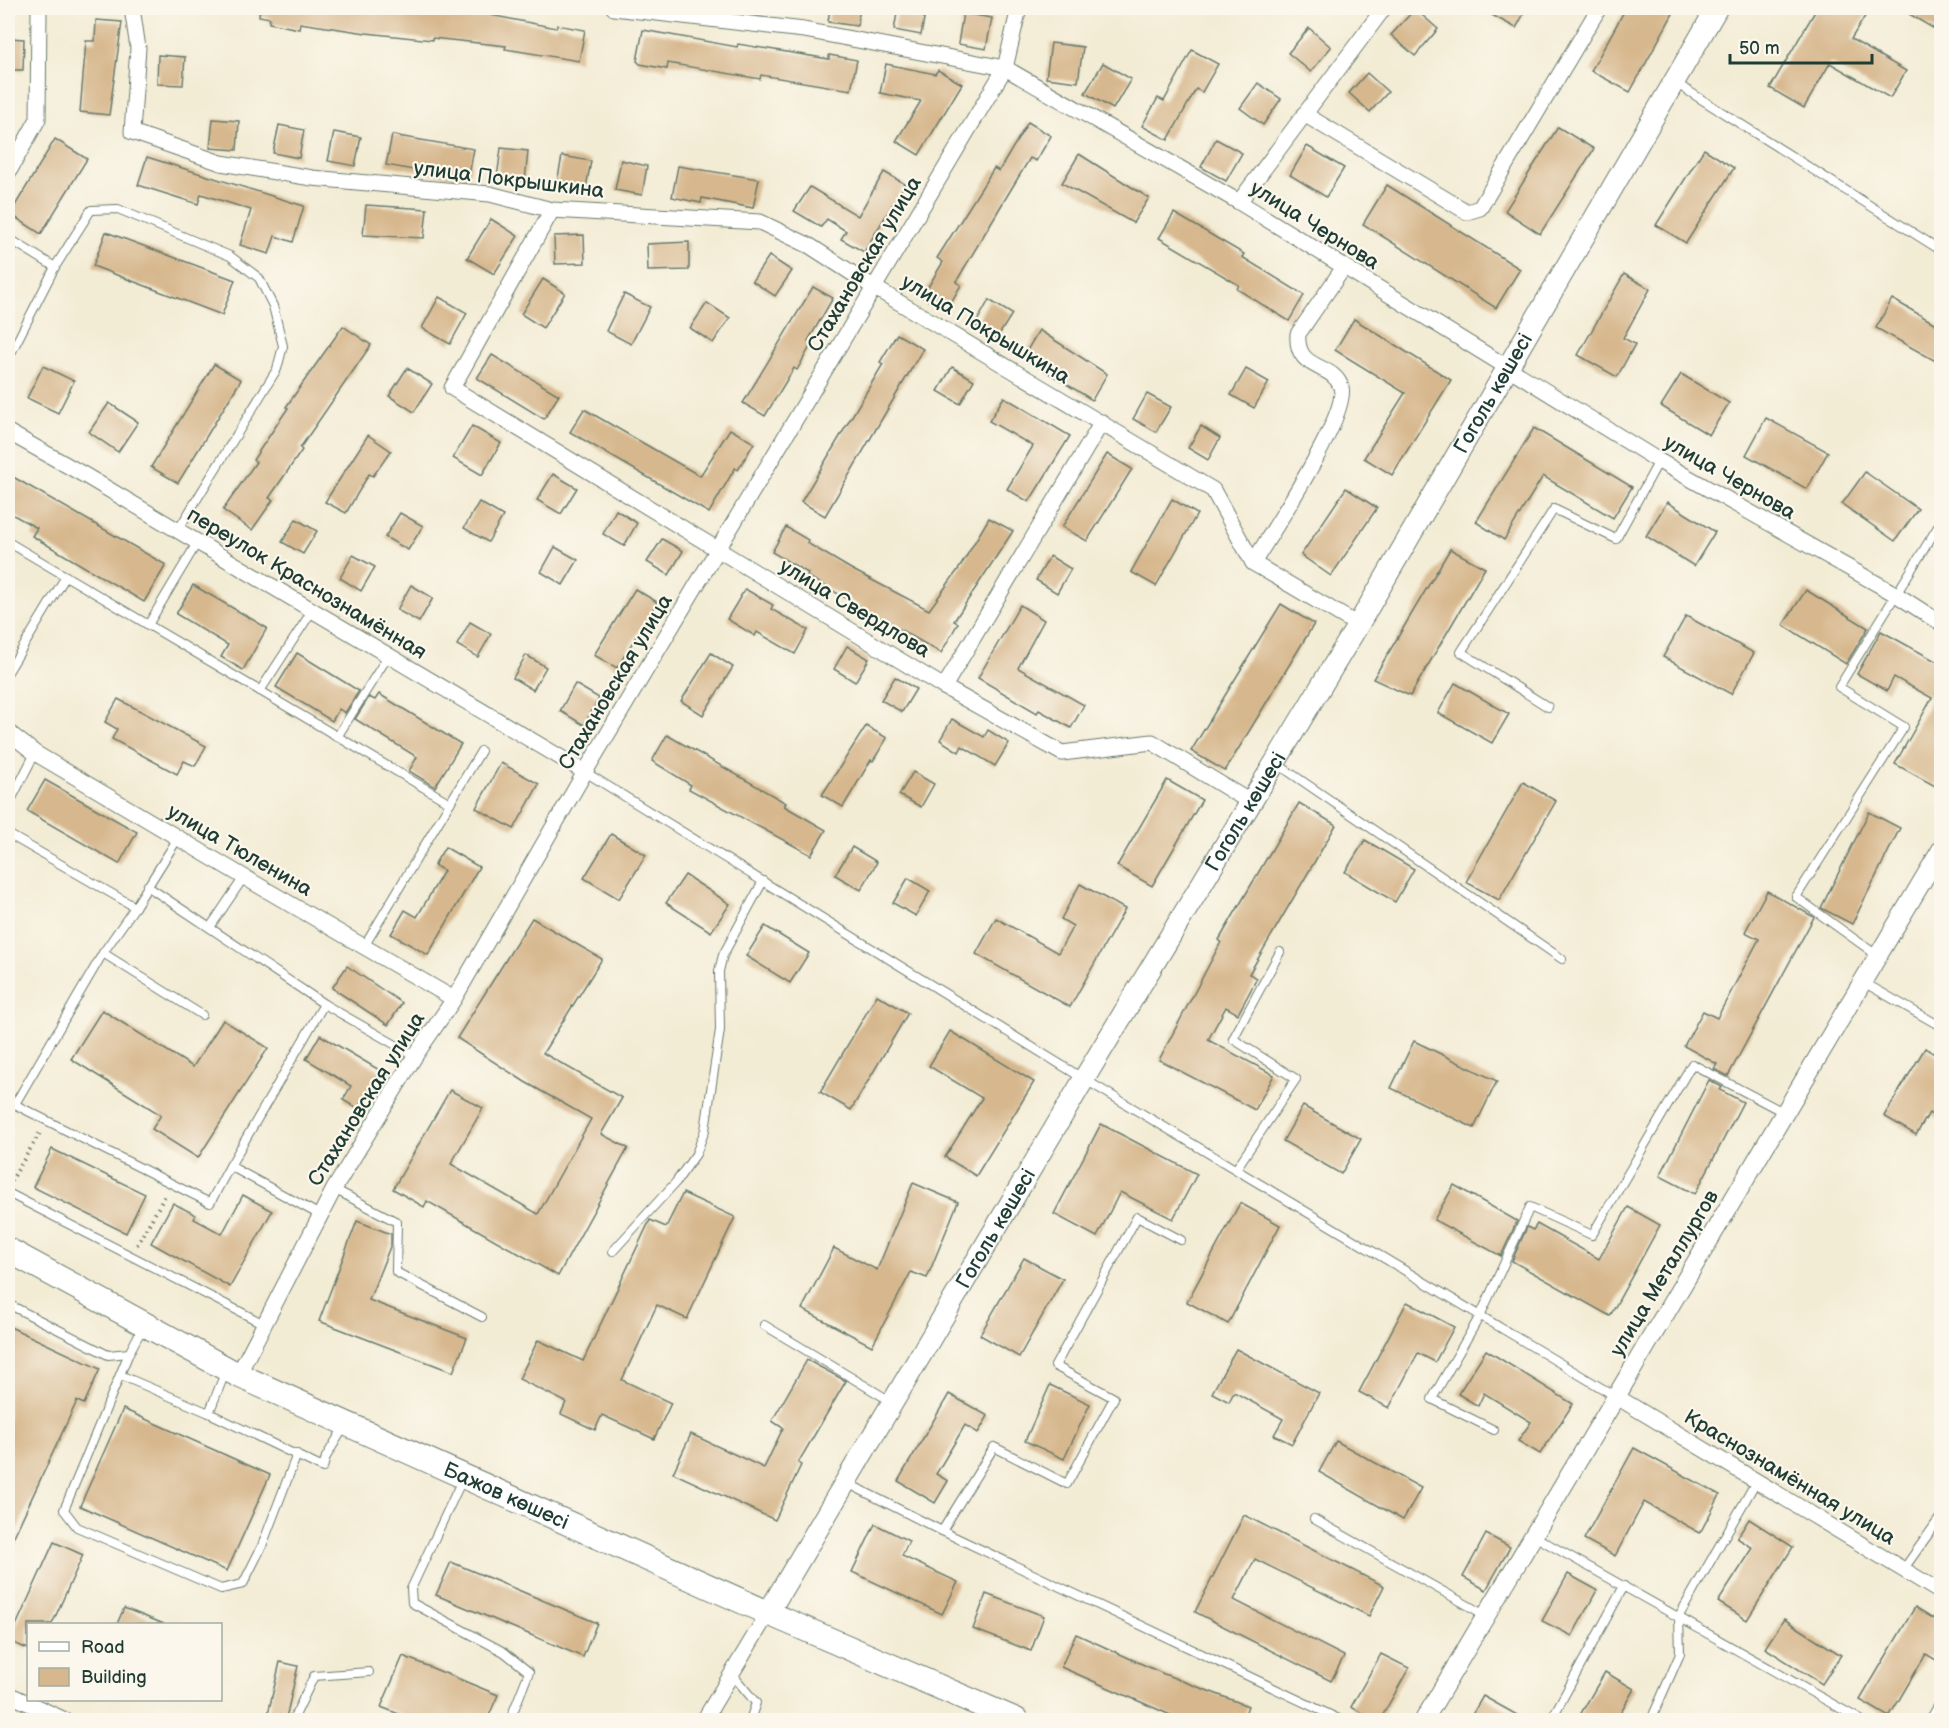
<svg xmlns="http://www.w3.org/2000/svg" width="1949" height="1728" viewBox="0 0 1949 1728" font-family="'Balsamiq Sans',sans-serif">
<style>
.building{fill:#d7b88e}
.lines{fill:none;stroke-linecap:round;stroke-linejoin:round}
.service-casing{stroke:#697a6c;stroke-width:10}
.minor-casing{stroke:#697a6c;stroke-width:17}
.tertiary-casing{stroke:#697a6c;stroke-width:20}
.secondary-casing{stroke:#697a6c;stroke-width:23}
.primary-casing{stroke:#697a6c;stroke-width:26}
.path{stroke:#697a6c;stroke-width:4;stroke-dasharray:1.5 4.5;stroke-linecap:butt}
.service{stroke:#fff;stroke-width:8}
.minor{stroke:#fff;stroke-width:15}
.tertiary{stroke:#fff;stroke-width:18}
.secondary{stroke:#fff;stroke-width:21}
.primary{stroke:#fff;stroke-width:24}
.labels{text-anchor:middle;stroke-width:4.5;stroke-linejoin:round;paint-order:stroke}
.street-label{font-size:21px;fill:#1f3d34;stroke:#fbf7ec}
</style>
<rect width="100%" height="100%" fill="#fbf7ec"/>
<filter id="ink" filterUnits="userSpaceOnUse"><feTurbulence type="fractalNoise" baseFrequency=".0167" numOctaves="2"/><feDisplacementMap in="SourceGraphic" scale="12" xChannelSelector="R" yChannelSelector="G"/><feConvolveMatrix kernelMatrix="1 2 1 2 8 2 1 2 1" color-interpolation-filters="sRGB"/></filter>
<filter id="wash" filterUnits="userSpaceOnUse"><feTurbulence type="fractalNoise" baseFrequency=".008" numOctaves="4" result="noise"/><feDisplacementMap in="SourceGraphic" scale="24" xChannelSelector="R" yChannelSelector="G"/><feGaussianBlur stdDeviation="1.35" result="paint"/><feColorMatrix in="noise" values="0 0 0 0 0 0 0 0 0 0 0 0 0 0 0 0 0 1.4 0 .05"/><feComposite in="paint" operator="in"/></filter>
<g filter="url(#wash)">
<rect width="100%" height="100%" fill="#f3ecd5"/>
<g id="blocks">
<g class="building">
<polygon points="260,8 427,8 490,13 490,15 556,28 557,25 585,30 579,61 505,49 506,46 432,38 432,40 366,33 300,23 299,29 269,23 270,18 259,16"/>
<polygon points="830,8 860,8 857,26 828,22"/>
<polygon points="898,8 926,8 921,35 894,30"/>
<polygon points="1479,8 1527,8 1516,28"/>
<polygon points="1626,8 1676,8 1630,92 1591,71"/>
<polygon points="1817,8 1870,8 1851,39 1906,71 1890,98 1830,63 1804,108 1770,88"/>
<polygon points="1899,8 1941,8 1941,33"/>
<polygon points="1415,9 1438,29 1415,56 1391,35"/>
<polygon points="963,13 992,18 986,49 958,44"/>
<polygon points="96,20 122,22 109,115 80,112 86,41 95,41"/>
<polygon points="1309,28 1331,47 1311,72 1288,53"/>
<polygon points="643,30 737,47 738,44 829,59 829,55 857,60 851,90 761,75 760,79 668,63 667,69 640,64 637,61"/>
<polygon points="8,38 24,39 23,70 8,70"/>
<polygon points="1051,43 1083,47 1078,82 1046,78"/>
<polygon points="1192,50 1218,64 1202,92 1196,89 1168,140 1142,126 1158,98 1164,101"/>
<polygon points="158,55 185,57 183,85 157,84"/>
<polygon points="1103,63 1131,79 1113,109 1085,93"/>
<polygon points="886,64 935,74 938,70 962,84 919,155 896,141 921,101 880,93"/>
<polygon points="1367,73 1388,92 1370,112 1349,93"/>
<polygon points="1258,83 1281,99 1263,125 1240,108"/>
<polygon points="213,119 239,121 237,150 210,148"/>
<polygon points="1028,122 1051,136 1036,161 1030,158 1001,206 956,282 961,285 946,311 922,297 943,262 937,258 994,168 999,171"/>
<polygon points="279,125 304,130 299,158 273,153"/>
<polygon points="1558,127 1594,149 1540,234 1505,211"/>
<polygon points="334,132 361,137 355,166 328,161"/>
<polygon points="392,135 474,149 468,180 386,165"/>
<polygon points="55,139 87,159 41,234 10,214"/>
<polygon points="1216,139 1242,153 1226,181 1201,167"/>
<polygon points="1307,146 1344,168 1326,197 1290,175"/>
<polygon points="501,148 528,151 525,181 497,178"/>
<polygon points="1704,149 1734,168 1686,243 1656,225"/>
<polygon points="1079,154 1149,198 1133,223 1062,183"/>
<polygon points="562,156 591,161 585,193 556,188"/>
<polygon points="147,157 304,206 293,242 275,236 269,254 240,245 251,210 201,194 198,204 138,185"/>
<polygon points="621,160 647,166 642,195 615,190"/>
<polygon points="678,166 759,179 753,208 702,198 701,203 672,197"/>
<polygon points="884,172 905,184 864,252 841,239 846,231 827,219 821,227 794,211 810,187 858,216"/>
<polygon points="1387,185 1520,269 1496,308 1363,224"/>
<polygon points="366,205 427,209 424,238 363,235"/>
<polygon points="1174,213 1244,254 1242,257 1304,295 1289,321 1237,289 1239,285 1159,238"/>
<polygon points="491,219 518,236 494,274 467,258"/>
<polygon points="106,232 235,280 222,315 93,266"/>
<polygon points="584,235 585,263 555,264 554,236"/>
<polygon points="689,242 689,270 648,271 647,244"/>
<polygon points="769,256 792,271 775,296 752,281"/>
<polygon points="1624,274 1650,289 1623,338 1635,344 1617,377 1578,355"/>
<polygon points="543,279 565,293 543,328 521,314"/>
<polygon points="813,287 833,298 808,341 812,343 797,370 794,368 765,416 743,403"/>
<polygon points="624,294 650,307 631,344 606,331"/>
<polygon points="439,297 467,313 450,344 422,328"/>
<polygon points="1892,299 1941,327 1941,364 1876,328"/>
<polygon points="989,300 1012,314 997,338 975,325"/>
<polygon points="707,303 730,318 713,343 690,328"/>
<polygon points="1354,319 1451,380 1392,475 1364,458 1405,393 1335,350"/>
<polygon points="343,326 371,345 300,448 302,450 269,498 273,500 252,530 223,510 256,462 253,460 288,408 286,407"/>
<polygon points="1039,330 1107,374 1092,400 1023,357"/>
<polygon points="897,334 923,349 825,516 801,502 883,364 880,362"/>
<polygon points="492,355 559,395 544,419 477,378"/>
<polygon points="214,364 241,380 178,483 151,467"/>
<polygon points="43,366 74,381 58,413 27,398"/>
<polygon points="952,367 974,380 960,404 938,391"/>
<polygon points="407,368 432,384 414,412 389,396"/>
<polygon points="1246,369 1269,382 1254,408 1231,395"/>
<polygon points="1681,374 1729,403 1709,435 1661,406"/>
<polygon points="1147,394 1171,407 1156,432 1133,419"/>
<polygon points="1004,397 1070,436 1029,502 1007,489 1033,446 989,421"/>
<polygon points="109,403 138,422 118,452 89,432"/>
<polygon points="584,409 700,476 730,429 754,443 738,470 735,468 709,513 570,432"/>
<polygon points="1766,418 1828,452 1807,489 1746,455"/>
<polygon points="472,426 501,443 482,475 453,458"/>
<polygon points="1201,426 1220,438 1208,460 1188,448"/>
<polygon points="1534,428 1632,487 1613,518 1543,476 1504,540 1476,522"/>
<polygon points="368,435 391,451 373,476 369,474 346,513 325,502"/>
<polygon points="1107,454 1132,469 1087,541 1062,527"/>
<polygon points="1865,472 1918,509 1895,541 1842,504"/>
<polygon points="8,474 166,565 144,602 32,536 37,528 8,512"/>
<polygon points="553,474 577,488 561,514 537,500"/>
<polygon points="1346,488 1377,508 1331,576 1301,555"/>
<polygon points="1172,499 1197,514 1156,586 1131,572"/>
<polygon points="479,502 503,516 488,542 464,528"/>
<polygon points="1667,502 1715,532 1694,566 1646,536"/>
<polygon points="616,510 637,523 624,546 603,534"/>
<polygon points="400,513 423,526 408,550 385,537"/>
<polygon points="989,518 1013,531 954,621 958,623 941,653 807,576 808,573 772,552 786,527 808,540 807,543 851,569 929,610 960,567"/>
<polygon points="296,519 317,531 303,554 282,542"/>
<polygon points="662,539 683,551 669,575 647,562"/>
<polygon points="555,547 578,560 563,585 541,572"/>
<polygon points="1450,549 1485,568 1410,696 1373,679"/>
<polygon points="353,555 375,567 361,591 340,578"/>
<polygon points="1050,556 1071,569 1057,593 1036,580"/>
<polygon points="193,585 267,628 243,670 221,657 228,645 176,614"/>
<polygon points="411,585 433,598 419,622 397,610"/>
<polygon points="635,589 657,602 617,668 594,655"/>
<polygon points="745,589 773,605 771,609 808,630 795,654 757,632 755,636 727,619"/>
<polygon points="1806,590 1868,628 1846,664 1783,625"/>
<polygon points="1281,604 1314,624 1225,771 1191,751"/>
<polygon points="1020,605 1044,620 1018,668 1084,705 1071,728 1039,710 1037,713 978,678"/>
<polygon points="1686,616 1754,653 1731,694 1663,657"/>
<polygon points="470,622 491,634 478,657 457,645"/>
<polygon points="1881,631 1941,664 1941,774 1935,786 1895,764 1932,698 1894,677 1887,691 1857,674"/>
<polygon points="847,646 869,659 855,682 834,669"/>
<polygon points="297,653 359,691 345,713 339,709 332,721 276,687"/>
<polygon points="711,653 733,667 703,715 681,701"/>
<polygon points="526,655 546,667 533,690 513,678"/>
<polygon points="895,677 916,689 902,712 881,700"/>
<polygon points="1455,683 1509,714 1492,743 1438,713"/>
<polygon points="575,684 599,698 584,725 560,711"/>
<polygon points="379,694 461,744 435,787 409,771 417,757 355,719 369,697 375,700"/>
<polygon points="118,699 206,746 195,766 184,761 177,774 112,739 117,729 105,722"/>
<polygon points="952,719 984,737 988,730 1009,743 995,766 962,746 959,752 940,740"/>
<polygon points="866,726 887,738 873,761 871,760 843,807 822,795"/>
<polygon points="667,735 786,803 784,806 826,830 811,855 689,789 691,785 652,761"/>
<polygon points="501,763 539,784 514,829 476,808"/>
<polygon points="913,772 934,784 921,807 899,795"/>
<polygon points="45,780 137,832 119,864 27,811"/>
<polygon points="1167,780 1202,800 1152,886 1117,866"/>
<polygon points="1523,782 1556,801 1499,900 1466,882"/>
<polygon points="1299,803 1336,825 1249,974 1257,978 1238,1014 1226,1007 1208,1040 1274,1075 1255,1110 1159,1060 1221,942 1219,940"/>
<polygon points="1869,812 1900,828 1852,924 1821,908"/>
<polygon points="611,834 646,855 619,899 584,878"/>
<polygon points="1365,840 1414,869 1395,902 1345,872"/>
<polygon points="445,847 479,867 428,955 391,934 405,910 417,917 444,871 434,865"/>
<polygon points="852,847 877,862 861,890 835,875"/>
<polygon points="685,875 730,904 711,932 666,903"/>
<polygon points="908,878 930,891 916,916 893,903"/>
<polygon points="1080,884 1125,909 1070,1007 976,954 996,918 1058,953 1073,926 1061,919"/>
<polygon points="1767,891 1814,917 1728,1076 1714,1069 1717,1064 1684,1046 1703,1011 1717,1018 1759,939 1745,932"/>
<polygon points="532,918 602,959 543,1053 622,1098 601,1134 628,1148 558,1276 427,1201 424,1207 393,1189 450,1090 483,1108 451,1164 538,1214 591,1119 525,1082 457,1038"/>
<polygon points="765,926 809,953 790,983 746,956"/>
<polygon points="347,966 402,1003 388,1025 332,988"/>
<polygon points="877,995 908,1013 851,1110 820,1092"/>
<polygon points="102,1010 193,1067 223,1020 268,1048 198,1158 152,1129 161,1115 71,1059"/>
<polygon points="950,1031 1034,1082 976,1176 945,1157 982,1098 929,1066"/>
<polygon points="320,1035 381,1071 358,1109 343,1100 351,1086 306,1059"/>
<polygon points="1414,1041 1497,1081 1474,1128 1391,1088"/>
<polygon points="1925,1048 1941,1058 1941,1120 1929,1113 1916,1135 1884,1116"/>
<polygon points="1709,1080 1722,1087 1720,1090 1743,1102 1695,1194 1660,1176"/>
<polygon points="1303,1106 1361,1139 1341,1174 1283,1141"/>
<polygon points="1101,1124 1197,1174 1173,1219 1120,1192 1097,1237 1054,1214"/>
<polygon points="52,1149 145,1194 126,1233 33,1187"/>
<polygon points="913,1183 958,1202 927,1278 911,1272 872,1346 802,1309 834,1248 877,1270"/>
<polygon points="1454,1185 1517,1221 1501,1256 1434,1220"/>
<polygon points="683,1193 735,1217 687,1319 657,1305 622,1380 671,1403 654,1439 602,1415 595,1430 561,1414 566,1402 519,1379 538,1340 583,1361 650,1220 666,1227"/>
<polygon points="243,1195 272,1211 230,1287 151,1243 173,1203 196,1215 194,1219 222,1234"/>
<polygon points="1240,1203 1280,1225 1228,1324 1187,1302"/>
<polygon points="1628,1207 1660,1225 1610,1316 1512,1261 1527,1227 1533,1230 1537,1224 1599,1259"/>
<polygon points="357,1221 391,1234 391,1244 369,1300 467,1338 453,1372 319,1321"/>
<polygon points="1024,1258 1063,1279 1019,1357 980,1335"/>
<polygon points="1407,1302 1454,1327 1435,1362 1418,1353 1389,1408 1359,1392"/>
<polygon points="8,1326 100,1369 84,1404 77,1401 8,1549"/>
<polygon points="1236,1349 1319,1393 1292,1444 1274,1435 1283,1419 1234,1392 1229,1402 1212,1393"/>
<polygon points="1486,1350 1573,1404 1540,1454 1518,1441 1531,1422 1484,1393 1478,1406 1458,1394"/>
<polygon points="807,1360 846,1381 798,1463 801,1465 775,1520 673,1473 691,1434 764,1468 783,1428 772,1421"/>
<polygon points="1050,1385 1090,1404 1064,1459 1025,1441"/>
<polygon points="949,1394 988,1416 978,1433 965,1425 936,1474 948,1481 935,1503 898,1481"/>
<polygon points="123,1409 270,1475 227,1571 80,1506"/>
<polygon points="1336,1441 1421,1488 1403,1520 1319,1472"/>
<polygon points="1634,1448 1720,1495 1700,1533 1644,1502 1615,1556 1584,1539"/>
<polygon points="1244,1515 1384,1586 1369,1616 1255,1559 1234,1600 1344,1656 1331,1681 1195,1612"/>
<polygon points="1749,1519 1793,1547 1747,1620 1718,1602 1753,1548 1737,1538"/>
<polygon points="875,1524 909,1541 902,1556 958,1582 942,1614 852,1572"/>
<polygon points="1486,1534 1510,1547 1486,1590 1463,1577"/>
<polygon points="54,1542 83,1555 52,1624 28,1624 28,1649 9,1641"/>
<polygon points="451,1562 597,1623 583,1657 436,1595"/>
<polygon points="1568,1574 1597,1590 1572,1636 1542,1621"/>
<polygon points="986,1594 1044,1616 1031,1651 973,1629"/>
<polygon points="1915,1607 1941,1623 1941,1663 1926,1654 1889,1717 1860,1700"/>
<polygon points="124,1608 164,1624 117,1624"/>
<polygon points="1784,1619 1841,1655 1822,1684 1765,1648"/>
<polygon points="1076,1634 1164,1674 1248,1706 1243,1720 1174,1720 1175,1717 1061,1667"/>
<polygon points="1381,1654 1409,1668 1380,1720 1375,1720 1351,1707"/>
<polygon points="403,1656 498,1695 487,1720 414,1720 381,1707"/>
<polygon points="280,1662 298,1666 286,1718 268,1714"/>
<polygon points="1605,1672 1634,1689 1616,1720 1577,1720"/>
<polygon points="1483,1696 1526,1720 1469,1720"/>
</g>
</g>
</g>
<g filter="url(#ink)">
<use href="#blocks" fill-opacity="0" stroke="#697a6c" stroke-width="1.5"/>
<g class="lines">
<defs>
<g id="service">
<polyline points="1674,82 1942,251"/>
<polyline points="8,238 55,267 91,210 118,209 230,256 259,278 273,306 283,346 277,369 178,530"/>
<polyline points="8,359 55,267"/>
<polyline points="8,542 450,803"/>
<polyline points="148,625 197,543"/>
<polyline points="8,672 66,576"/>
<polyline points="260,691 312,611"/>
<polyline points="1548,707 1461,652 1554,509 1616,539 1659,461"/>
<polyline points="337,737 388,656"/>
<polyline points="1276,763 1562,959"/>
<polyline points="585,772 1084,1079 1615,1396"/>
<polyline points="8,806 35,753"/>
<polyline points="8,834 135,907 178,838"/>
<polyline points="147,886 324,1004 415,1056"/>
<polyline points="211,926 244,877"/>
<polyline points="365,945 481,751"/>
<polyline points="103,953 202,1015"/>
<polyline points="1878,956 1796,897 1904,727 1839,687 1942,520"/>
<polyline points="1863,982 1942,1027"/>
<polyline points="8,1101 210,1203 230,1166 320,1215"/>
<polyline points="15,1104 103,953 135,907"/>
<polyline points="230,1166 324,1004"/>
<polyline points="1236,1169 1296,1079 1233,1039 1280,952"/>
<polyline points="334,1189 397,1222 396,1272 482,1317"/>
<polyline points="8,1193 264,1324"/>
<polyline points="613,1251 676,1182 696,1154 705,1130 720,1030 719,971 723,955 763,881"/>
<polyline points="8,1304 108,1355 129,1353 143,1327"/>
<polyline points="764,1325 892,1402"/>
<polyline points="129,1353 64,1510 77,1527 221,1589 243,1584 262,1546 297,1454"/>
<polyline points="120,1375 209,1413 323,1468 326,1457 344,1427"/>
<polyline points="209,1413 225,1373"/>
<polyline points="1494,1430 1432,1399 1481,1314 1530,1207 1592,1235 1692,1064 1785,1113"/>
<polyline points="462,1480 411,1589 412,1603 504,1652 529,1672 510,1720"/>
<polyline points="847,1483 942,1531 994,1447 1067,1484 1114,1398 1055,1366 1137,1217 1181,1240"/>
<polyline points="1314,1519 1485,1615"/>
<polyline points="942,1531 1341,1720"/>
<polyline points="1534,1536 1861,1720"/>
<polyline points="1903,1570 1942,1515"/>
<polyline points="732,1674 756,1703 750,1720"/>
<polyline points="293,1720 314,1676 369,1672"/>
<polyline points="1551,1720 1624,1586"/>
<polyline points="1651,1720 1680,1654 1679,1616 1757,1480"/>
<polyline points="1929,1720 1939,1703 1942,1704"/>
</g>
<g id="minor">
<polyline points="132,8 138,48 132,132 221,163 312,178 490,194 552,210 760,222 810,246 875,288 1213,490 1253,563 1358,625"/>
<polyline points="614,8 804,30 1005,68 1239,202 1659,461 1897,595 1942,624"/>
<polyline points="1304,114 1467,212 1480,208 1599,8"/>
<polyline points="8,173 38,119 39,8"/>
<polyline points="1239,202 1384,8"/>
<polyline points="552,210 452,388 944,687 1062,753 1152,742 1250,802"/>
<polyline points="8,432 86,476 585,772"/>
<path d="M 1253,563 C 1270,535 1350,414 1341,387 C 1333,362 1295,372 1298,334 L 1344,267"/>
<polyline points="944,687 1102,422"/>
<polyline points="8,732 35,753 244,877 454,999"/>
<polyline points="238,1375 334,1189 415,1056 454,999 585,772 1005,68 1019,8"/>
<polyline points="1617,1397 1942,1593"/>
<polyline points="8,1694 65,1720"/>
<polyline points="704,1720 768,1613"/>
</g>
<polyline id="tertiary" points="1424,1720 1942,848"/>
<g id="secondary">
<path id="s1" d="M 768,1613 L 1084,1079 L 1358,625 L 1717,8"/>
</g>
<g id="primary">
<path id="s2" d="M 8,1250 L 238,1375 L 768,1613 L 1016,1720"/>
</g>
</defs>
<use href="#service" class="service-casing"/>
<use href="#minor" class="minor-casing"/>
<use href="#tertiary" class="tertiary-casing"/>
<use href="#secondary" class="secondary-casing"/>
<use href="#primary" class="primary-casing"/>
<g class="path">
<polyline points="11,1181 41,1131"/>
<polyline points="137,1245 166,1194"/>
</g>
<use href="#service" class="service"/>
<use href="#minor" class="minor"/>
<use href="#tertiary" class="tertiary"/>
<use href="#secondary" class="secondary"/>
<use href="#primary" class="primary"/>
</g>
</g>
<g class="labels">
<g class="street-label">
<text transform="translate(509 179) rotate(7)" y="7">улица Покрышкина</text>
<text transform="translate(1315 225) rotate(32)" y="7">улица Чернова</text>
<text transform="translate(864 264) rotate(-59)" y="7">Стахановская улица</text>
<text transform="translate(986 329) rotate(31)" y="7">улица Покрышкина</text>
<text dy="7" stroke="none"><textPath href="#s1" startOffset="1419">Гоголь көшесі</textPath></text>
<text transform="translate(1730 477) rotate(30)" y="7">улица Чернова</text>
<text transform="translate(307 583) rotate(31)" y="7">переулок Краснознамённая</text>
<text transform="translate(855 608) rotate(31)" y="7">улица Свердлова</text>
<text transform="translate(615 682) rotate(-59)" y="7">Стахановская улица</text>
<text dy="7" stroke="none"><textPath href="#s1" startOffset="933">Гоголь көшесі</textPath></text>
<text transform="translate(240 850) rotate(30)" y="7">улица Тюленина</text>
<text transform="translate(366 1099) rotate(-58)" y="7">Стахановская улица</text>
<text dy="7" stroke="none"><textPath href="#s1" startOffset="447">Гоголь көшесі</textPath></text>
<text transform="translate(1664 1273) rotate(-59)" y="7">улица Металлургов</text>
<text transform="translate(1790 1477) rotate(31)" y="7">Краснознамённая улица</text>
<text dy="7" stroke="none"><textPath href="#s2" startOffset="556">Бажов көшесі</textPath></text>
</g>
</g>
<rect width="1949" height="1728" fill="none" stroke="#fbf7ec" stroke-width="30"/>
<rect x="27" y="1623" width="195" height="78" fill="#fbf7ec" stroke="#a3ada2" stroke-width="1.5"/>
<rect x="39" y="1642" width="30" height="9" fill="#ffffff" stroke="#a3ada2" stroke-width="1.5"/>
<text x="81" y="1653" font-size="18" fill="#1f3d34">Road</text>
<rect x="39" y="1668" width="30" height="18" fill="#d7b88e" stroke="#a3ada2" stroke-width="1.5"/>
<text x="81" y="1683" font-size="18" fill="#1f3d34">Building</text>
<path d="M1730 54v9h142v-9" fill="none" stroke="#1f3d34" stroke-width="3"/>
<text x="1739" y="54" font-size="18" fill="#1f3d34" stroke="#fbf7ec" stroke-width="4.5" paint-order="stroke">50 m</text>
</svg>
